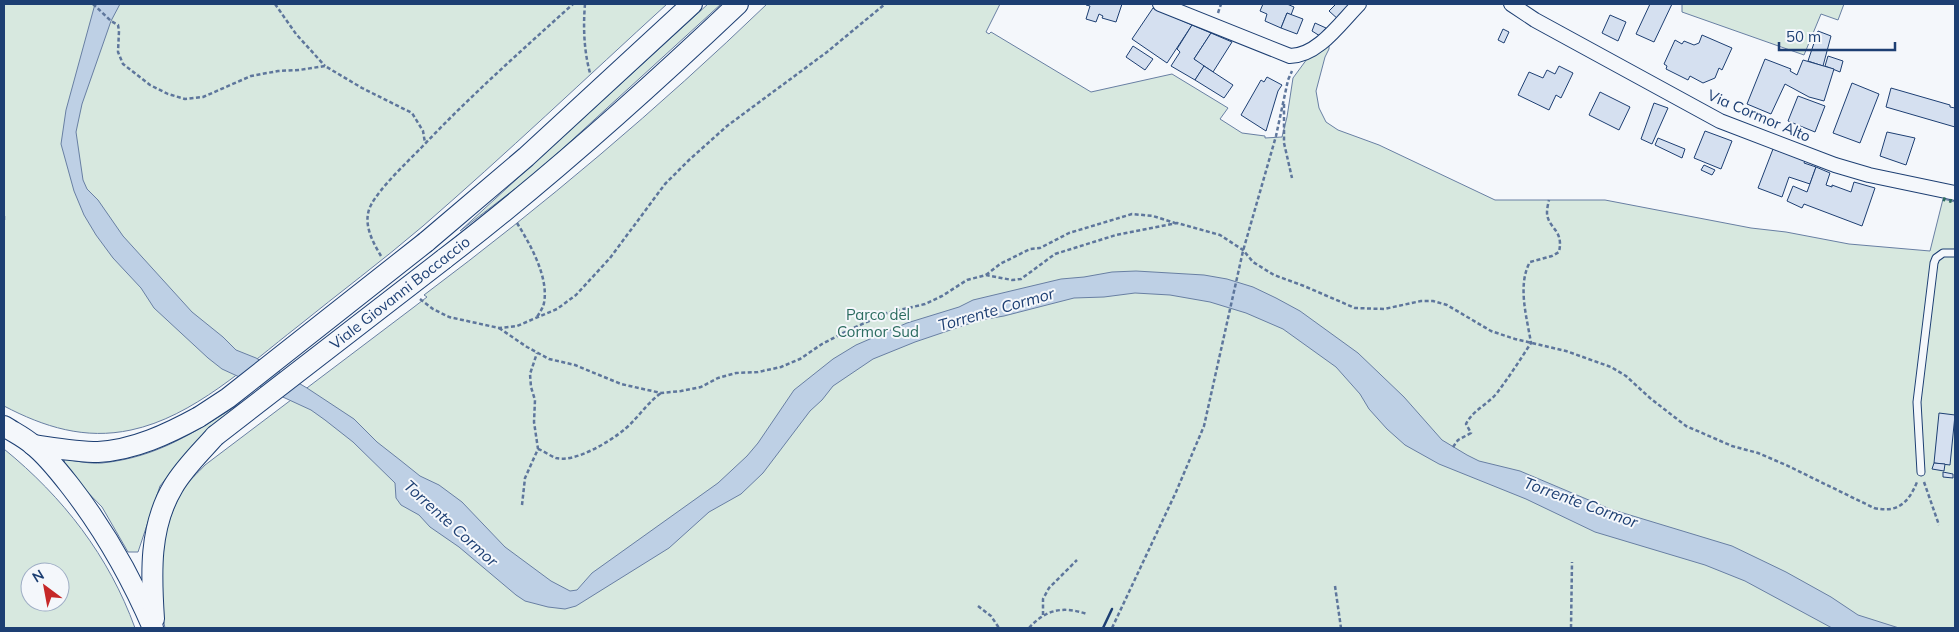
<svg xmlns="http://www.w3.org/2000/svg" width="1959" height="632" viewBox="0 0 1959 632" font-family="Mulish,sans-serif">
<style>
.green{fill:#d7e8df;stroke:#687fa3;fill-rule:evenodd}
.water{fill:#bed0e5;stroke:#687fa3}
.building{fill:#d5e0f0;stroke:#1d3f73}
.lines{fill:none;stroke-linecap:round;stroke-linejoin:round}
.lane-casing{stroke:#1d3f73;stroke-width:9}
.street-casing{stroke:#1d3f73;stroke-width:16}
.secondary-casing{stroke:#1d3f73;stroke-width:22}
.path{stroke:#5e769c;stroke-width:2.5;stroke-dasharray:4 2.5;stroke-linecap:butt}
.lane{stroke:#f4f7fb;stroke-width:7}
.street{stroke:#f4f7fb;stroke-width:14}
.secondary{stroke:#f4f7fb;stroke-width:20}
.secondary-bridge-casing{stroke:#1d3f73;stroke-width:22;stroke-linecap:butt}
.secondary-bridge{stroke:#f4f7fb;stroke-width:20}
.hedge{stroke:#2c6c60;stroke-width:4;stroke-dasharray:2.5 4;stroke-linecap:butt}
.wall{stroke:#1d3f73;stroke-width:2.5}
.labels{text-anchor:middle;stroke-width:4;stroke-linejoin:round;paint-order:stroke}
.street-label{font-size:15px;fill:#1d3f73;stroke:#f4f7fb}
.park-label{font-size:15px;fill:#2c6c60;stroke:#f4f7fb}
.water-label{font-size:16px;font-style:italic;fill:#1d3f73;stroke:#f4f7fb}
</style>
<rect width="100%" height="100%" fill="#f4f7fb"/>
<g class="green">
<path d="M 4,4 L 667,4 C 586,78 506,154 423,226 C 382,261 339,293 297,327 C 248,365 193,417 131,430 C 85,440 44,427 4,406 Z"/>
<polygon points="708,4 721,4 537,172 460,231"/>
<path d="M 767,4 L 1000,4 L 986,32 L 989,34 L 991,32 L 1091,92 L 1172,74 L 1228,108 L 1220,119 L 1242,133 L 1265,136 L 1265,138 L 1282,137 L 1287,117 L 1293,78 L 1307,59 L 1329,40 L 1329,49 L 1325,57 L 1316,91 L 1319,108 L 1326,122 L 1338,130 L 1379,145 L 1495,200 L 1605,200 L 1751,228 L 1786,232 L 1849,244 L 1930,251 L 1943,199 L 1955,202 L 1955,628 L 165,628 C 155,582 159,530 184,488 C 189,480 198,473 205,465 L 414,307 L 427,297 L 424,295 C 544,205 659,108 767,4 Z"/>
<polygon points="1682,4 1844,4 1838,20 1821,14 1804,55 1682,12"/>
<path d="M 241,403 L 187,452 L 160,486 L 138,552 L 128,552 L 102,507 L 65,469 L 64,459 C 76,461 90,464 102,463 C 159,457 194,432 241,403 Z"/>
<path d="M 4,449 C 63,497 109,556 135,628 L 4,628 ZM 30,572 L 60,572 L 60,602 L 30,602 Z"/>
</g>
<polygon class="water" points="95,4 120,4 111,21 82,104 76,132 83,180 87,189 98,200 123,236 192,312 223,337 236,350 256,358 307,388 354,419 377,442 400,460 420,476 439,485 462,502 505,547 551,581 570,591 577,590 592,573 718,483 747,456 758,443 794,390 833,359 856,345 907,323 959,307 973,300 1061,279 1084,277 1112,272 1136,271 1204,275 1227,279 1253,287 1276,298 1300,311 1358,353 1404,397 1442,440 1467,455 1479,461 1520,471 1610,509 1732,546 1786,572 1831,597 1858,615 1899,628 1832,628 1745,581 1705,565 1595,532 1526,499 1439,464 1405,445 1387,429 1369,409 1360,394 1336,367 1283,329 1246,313 1210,302 1170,295 1135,293 1104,297 1074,298 1004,316 980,320 915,342 873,359 833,386 822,400 810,411 763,473 741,494 709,512 669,548 576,606 565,609 548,607 525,601 516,595 459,547 430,527 419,515 401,505 396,498 395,483 353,442 325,420 311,410 222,369 208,358 154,308 141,288 113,258 96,235 84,215 74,191 61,144 66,110"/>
<g class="building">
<polygon points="1087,4 1122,4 1116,22 1102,18 1103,16 1099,14 1096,22 1086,19 1090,6 1086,5"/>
<polygon points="1263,4 1287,4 1294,7 1291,15 1287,13 1281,28 1265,21 1267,14 1260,11"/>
<polygon points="1336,4 1353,4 1339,20 1329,11"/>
<polygon points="1650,4 1672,4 1654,42 1636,34"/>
<polygon points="1153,8 1192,25 1167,63 1132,39"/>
<polygon points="1287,13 1303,19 1297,34 1281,28"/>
<polygon points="1610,15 1626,22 1618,41 1602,33"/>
<polygon points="1315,23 1326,28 1320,36 1312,31"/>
<polygon points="1192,25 1211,33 1194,59 1205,65 1195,80 1171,66 1180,52 1177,49"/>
<polygon points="1503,29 1509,32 1504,43 1498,40"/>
<polygon points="1818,31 1831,36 1823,66 1808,61"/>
<polygon points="1211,33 1232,42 1213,72 1194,59"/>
<polygon points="1702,35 1732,48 1722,70 1719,68 1715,78 1703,83 1690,76 1688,80 1666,69 1667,66 1664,64 1675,40 1682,44 1684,41 1694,45 1699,43"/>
<polygon points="1133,46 1153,59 1145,70 1126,57"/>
<polygon points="1828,56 1843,61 1840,72 1825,66"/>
<polygon points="1765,59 1791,69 1790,71 1797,75 1803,60 1834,69 1824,101 1809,97 1785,84 1771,114 1747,104"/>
<polygon points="1204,66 1233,85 1224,98 1195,80"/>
<polygon points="1559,66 1573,73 1561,98 1556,95 1549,110 1518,95 1529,72 1543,78 1547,70 1555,74"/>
<polygon points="1267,77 1282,85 1278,91 1266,131 1241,115 1261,80 1264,82"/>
<polygon points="1852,83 1879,94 1860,143 1833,133"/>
<polygon points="1891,88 1950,105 1950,107 1955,108 1955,127 1886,107"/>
<polygon points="1600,92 1630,107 1619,130 1589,115"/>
<polygon points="1798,96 1825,106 1815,132 1788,121"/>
<polygon points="1654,103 1668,108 1652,144 1641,139"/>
<polygon points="1705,131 1732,141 1721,169 1694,158"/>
<polygon points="1887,132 1915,138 1906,165 1880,156"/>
<polygon points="1658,138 1685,149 1682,158 1655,145"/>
<polygon points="1773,149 1805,160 1804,163 1816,167 1810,184 1789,177 1782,197 1758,188"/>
<polygon points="1704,165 1715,170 1712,175 1701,170"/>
<polygon points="1816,167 1830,173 1826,185 1832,187 1832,185 1851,192 1854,182 1875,188 1862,226 1804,204 1802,208 1787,201 1793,186 1807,192"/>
<polygon points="1939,413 1955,415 1950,465 1934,463"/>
<polygon points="1934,463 1945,464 1944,471 1932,469"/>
<polygon points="1943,472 1953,474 1953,478 1943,477"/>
</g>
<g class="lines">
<defs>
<polyline id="lane" points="1921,472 1917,402 1934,263 1936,258 1943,253 1955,253"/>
<g id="street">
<path d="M 1160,4 L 1290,56 C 1318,56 1341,22 1359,4"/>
<polyline points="1511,4 1535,20 1720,121 1835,165 1869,175 1955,193"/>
</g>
<g id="secondary">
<polyline points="426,242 526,157 692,4"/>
<path d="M 444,259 C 547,180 644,93 738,4"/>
<path d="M 4,426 C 13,432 24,437 33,445 C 47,456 60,473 71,487 C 105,531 131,577 153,628"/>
<path d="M 33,445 C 54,448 76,452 98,452 C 134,450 168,434 199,417"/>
<path d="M 154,619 C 151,574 149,527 173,487 C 184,468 201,452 215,436"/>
</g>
</defs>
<use href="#lane" class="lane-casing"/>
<use href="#street" class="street-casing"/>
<use href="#secondary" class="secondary-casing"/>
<g class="path">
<polyline points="93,4 111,21 118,25 119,31 118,52 123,64 150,85 168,94 185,99 203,97 251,76 278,71 299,70 325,66 362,88 412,113 423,131 425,143"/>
<polyline points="275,4 296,34 325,66"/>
<path d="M 585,4 C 583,27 584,51 590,73"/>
<polyline points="1218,13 1221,4"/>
<polyline points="1284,104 1284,143 1292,178"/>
<polyline points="4,216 4,220"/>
<path d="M 517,223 C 530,244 549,277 544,303 C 543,308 540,312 537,317"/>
<path d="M 381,256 C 372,241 362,222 371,205 C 379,189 407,162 421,148 C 469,97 521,51 573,4"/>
<polyline points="986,275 1000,264 1030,249 1040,248 1069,233 1132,214 1153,216 1175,223"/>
<polyline points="420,299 433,309 449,317 499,328 517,326 557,309 576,295 610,258 665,184 689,160 727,126 827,52 885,4"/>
<path d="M 499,328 L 527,347 L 549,359 L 575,365 L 621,384 L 661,393 L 681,391 L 701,387 L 718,378 L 736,373 L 758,372 L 781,367 L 800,359 L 822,344 L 849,330 L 887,313 L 925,304 L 942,296 L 967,280 L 986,275 L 1012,280 L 1021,279 L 1055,254 L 1116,235 L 1177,223 L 1220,235 L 1243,250 L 1253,262 L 1274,275 L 1304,286 L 1355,308 L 1384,309 L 1421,301 L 1433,301 L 1447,305 L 1491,331 L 1515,339 L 1566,351 L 1611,367 L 1626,376 L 1650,398 L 1686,426 L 1732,446 L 1758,453 L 1786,465 L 1874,508 C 1897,513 1908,504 1917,482"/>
<path d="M 1453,447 L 1458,440 L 1471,433 L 1466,424 C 1473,410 1487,405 1497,393 C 1509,377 1520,360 1531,343 C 1527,318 1517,285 1530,262 L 1552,256 L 1559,252 C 1564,229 1548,229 1547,213 C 1547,209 1548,204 1549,200"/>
<path d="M 538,449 C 544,451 550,456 556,458 C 575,463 611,441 625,429 C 639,417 645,405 661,393"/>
<polyline points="1924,482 1939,525"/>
<polyline points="522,505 525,478 538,449 534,422 535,400 531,387 530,374 537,353"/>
<polyline points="1335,586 1341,628"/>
<polyline points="978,606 991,616 999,628"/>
<polyline points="1043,615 1043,599 1049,588 1077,560"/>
<path d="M 1029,628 C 1046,609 1063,606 1087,614"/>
<polyline points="1112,628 1176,492 1204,426 1243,251 1276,136 1288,80 1292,71"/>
<polyline points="1571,628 1572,562"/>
</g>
<use href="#lane" class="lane"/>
<use href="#street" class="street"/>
<use href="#secondary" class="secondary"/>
<defs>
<g id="secondary-bridge">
<polyline points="199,417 228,398 426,242"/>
<polyline points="215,436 444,259"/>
</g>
</defs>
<use href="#secondary-bridge" class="secondary-bridge-casing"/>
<use href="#secondary-bridge" class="secondary-bridge"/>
<polyline class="hedge" points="1943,199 1955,202"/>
<polyline class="wall" points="1103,628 1112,609"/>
</g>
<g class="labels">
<g class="street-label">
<text transform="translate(1759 116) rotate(23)" y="5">Via Cormor Alto</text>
<text transform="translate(400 293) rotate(-38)" y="5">Viale Giovanni Boccaccio</text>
</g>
<g class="park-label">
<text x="878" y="320">Parco del<tspan x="878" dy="17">Cormor Sud</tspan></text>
</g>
<g class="water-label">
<text transform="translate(996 309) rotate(-16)" y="6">Torrente Cormor</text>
<text transform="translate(1581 502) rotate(20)" y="6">Torrente Cormor</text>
<text transform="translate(451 523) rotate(42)" y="6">Torrente Cormor</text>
</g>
</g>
<rect width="1959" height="632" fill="none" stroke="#1d3f73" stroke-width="10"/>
<g transform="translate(45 587) rotate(328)"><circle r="24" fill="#f4f7fb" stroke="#9eadc5"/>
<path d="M0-4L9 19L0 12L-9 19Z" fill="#c62828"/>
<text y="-8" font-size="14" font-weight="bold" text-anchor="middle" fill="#1d3f73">N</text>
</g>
<path d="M1779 42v8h116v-8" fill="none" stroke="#1d3f73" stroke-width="2.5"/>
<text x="1786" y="42" font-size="15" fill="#1d3f73" stroke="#f4f7fb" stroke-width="4" paint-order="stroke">50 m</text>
</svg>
